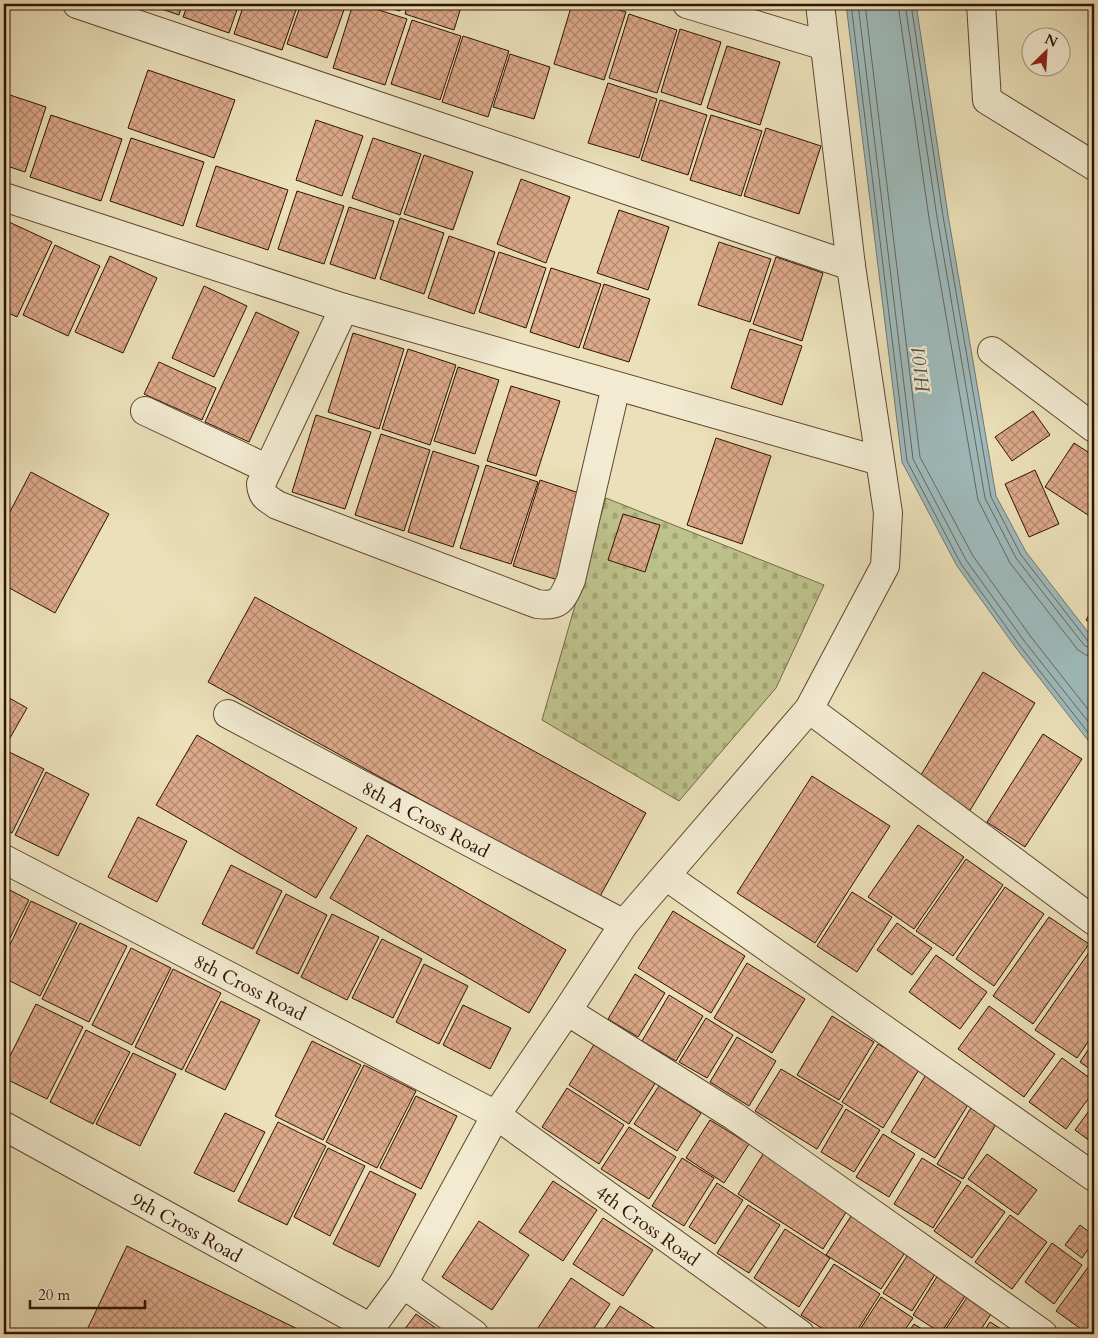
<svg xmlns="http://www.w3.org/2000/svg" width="1098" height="1338" viewBox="0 0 1098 1338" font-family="Cardo,serif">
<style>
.cemetery{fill:url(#cemetery-stones);stroke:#766a46}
.water{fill:#9ebabb;stroke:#727771}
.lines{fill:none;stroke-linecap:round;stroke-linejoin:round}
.shore{stroke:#67665e;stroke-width:1}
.building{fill:url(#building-cross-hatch);stroke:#301302}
.minor-casing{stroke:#5f4630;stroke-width:30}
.minor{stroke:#f2ebd2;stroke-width:28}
.labels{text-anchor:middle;stroke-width:4.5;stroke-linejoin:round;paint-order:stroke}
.street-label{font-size:19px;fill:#301302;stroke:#f2ebd2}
.water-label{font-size:20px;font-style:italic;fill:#564d43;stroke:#f2ebd2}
</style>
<defs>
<pattern id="cemetery-stones" width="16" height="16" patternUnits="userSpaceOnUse" patternTransform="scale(1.25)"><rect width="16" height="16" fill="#bdc18b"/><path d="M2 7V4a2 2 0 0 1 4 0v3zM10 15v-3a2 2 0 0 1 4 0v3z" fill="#a3a576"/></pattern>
<pattern id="building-cross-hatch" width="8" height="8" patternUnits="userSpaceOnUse" patternTransform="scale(1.25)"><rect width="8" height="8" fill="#dca989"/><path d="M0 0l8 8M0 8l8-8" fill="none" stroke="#b3886e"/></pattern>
</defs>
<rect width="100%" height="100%" fill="#ebe0b9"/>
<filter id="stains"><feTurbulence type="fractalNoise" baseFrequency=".004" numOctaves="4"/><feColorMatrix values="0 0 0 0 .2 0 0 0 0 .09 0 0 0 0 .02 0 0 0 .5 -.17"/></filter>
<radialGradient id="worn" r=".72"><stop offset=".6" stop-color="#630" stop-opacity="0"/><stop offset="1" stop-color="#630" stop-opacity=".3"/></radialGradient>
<polygon class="cemetery" points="606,498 824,585 776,688 679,801 542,720"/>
<polygon class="water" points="846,4 916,4 948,215 996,496 1026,552 1094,640 1094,748 1016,648 957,566 902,462"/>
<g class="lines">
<g class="shore">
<polyline points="851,4 907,461 961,564 1020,646 1094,740"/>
<polyline points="858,4 913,459 966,560 1025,642 1094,729"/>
<polyline points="865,4 920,457 973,556 1031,637 1094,717"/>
<polyline points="898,4 929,218 978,500 1010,563 1078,650 1086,655 1094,656"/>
<polyline points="905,4 937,217 985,498 1016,558 1084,645 1089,648 1094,649"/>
<polyline points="911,4 943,216 991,497 1021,555 1088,641 1094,643"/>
</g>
</g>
<g class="building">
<polygon points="147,4 182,4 179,15"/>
<polygon points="188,4 239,4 229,33 183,17"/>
<polygon points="244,4 298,4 282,50 234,34"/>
<polygon points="301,4 346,4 327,58 287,44"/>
<polygon points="353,4 360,4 407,19 385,85 333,68"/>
<polygon points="376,4 402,4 400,11"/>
<polygon points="408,4 462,4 454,30 405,14"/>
<polygon points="572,4 600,4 626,12 604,80 554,64"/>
<polygon points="629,14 677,30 657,93 609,78"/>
<polygon points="412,20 461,36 440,100 391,84"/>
<polygon points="680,29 721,42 701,105 661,92"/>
<polygon points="463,36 509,51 488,117 442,102"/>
<polygon points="727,46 780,62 760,125 707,108"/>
<polygon points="510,54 550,67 534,119 493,107"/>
<polygon points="148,70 235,100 214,158 128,128"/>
<polygon points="608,83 657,99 639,158 588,143"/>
<polygon points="4,93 46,107 25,172 4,165"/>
<polygon points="660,100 707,115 688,175 641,160"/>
<polygon points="51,115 122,139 101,201 30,177"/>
<polygon points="711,115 762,131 741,196 690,180"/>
<polygon points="316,120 363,136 342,196 296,180"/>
<polygon points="766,128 821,146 799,214 744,196"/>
<polygon points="131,138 204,162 183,226 110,201"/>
<polygon points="373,138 421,154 400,215 352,198"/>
<polygon points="424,155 473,172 453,230 404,214"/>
<polygon points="216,166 288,190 268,250 196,226"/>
<polygon points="521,179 570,197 546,263 497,244"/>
<polygon points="297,191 344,206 324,264 278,249"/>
<polygon points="349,207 394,221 375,279 330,264"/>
<polygon points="619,210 669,227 648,290 597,273"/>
<polygon points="400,218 444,233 424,294 380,279"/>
<polygon points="9,222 52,242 17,317 4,311 4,233"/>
<polygon points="449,236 495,252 474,314 428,298"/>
<polygon points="719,242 771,259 750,322 698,305"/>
<polygon points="55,245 100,266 68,336 23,315"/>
<polygon points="499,252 546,268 526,328 479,312"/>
<polygon points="110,256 157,278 123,353 75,332"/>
<polygon points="776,257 823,273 802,341 753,324"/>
<polygon points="551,268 601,284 579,348 530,332"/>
<polygon points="604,284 650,299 629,362 583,348"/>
<polygon points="204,286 247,306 214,377 172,358"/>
<polygon points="256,312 299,332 249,442 205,422"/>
<polygon points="750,329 802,346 782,405 731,388"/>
<polygon points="353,333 404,349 379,429 328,412"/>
<polygon points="408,349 456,365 430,445 382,429"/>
<polygon points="159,362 216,388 202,420 144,394"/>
<polygon points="458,367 499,380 475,454 434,441"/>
<polygon points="511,386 560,401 536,476 487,461"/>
<polygon points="1033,411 1050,435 1012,461 995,437"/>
<polygon points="316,415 371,432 345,509 292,492"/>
<polygon points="381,434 430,450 404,531 355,515"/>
<polygon points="716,438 771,456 742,544 687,525"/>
<polygon points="1074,443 1094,456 1094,519 1045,487"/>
<polygon points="433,451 479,466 453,547 408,532"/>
<polygon points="486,465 538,482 511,564 460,548"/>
<polygon points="1035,470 1059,524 1029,537 1005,484"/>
<polygon points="31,472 109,514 55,613 4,585 4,523"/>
<polygon points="540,480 585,495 558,580 513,566"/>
<polygon points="623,514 660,525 645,572 608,560"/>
<polygon points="255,597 646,813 599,898 208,682"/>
<polygon points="1094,607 1094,625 1086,620"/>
<polygon points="983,672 1035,703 969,812 918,780"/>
<polygon points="4,695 27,708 6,745 4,744"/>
<polygon points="1043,734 1082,759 1025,847 987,822"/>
<polygon points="197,735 357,828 316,898 156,805"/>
<polygon points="5,750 44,769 12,833 4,829 4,753"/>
<polygon points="46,772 89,794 58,856 15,835"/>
<polygon points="812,776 890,826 815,943 737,893"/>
<polygon points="138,817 187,841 157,902 108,877"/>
<polygon points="918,825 964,857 914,929 868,897"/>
<polygon points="367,835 566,950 529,1013 330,898"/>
<polygon points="966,859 1003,885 953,956 916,931"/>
<polygon points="231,865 282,891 253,949 202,924"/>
<polygon points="4,887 29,900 4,950"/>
<polygon points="1005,887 1044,914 994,986 956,959"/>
<polygon points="852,892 892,917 857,972 817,946"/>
<polygon points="286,894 327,915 298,974 256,953"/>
<polygon points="31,901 77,923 40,996 4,978 4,957"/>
<polygon points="673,911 745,956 711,1013 638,968"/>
<polygon points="332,914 379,937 347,1000 301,977"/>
<polygon points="1049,917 1089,944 1033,1024 993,996"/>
<polygon points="80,923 127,946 89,1022 42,999"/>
<polygon points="897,923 932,948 912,975 877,950"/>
<polygon points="382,939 422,959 393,1018 352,998"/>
<polygon points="131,948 171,968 132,1045 92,1025"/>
<polygon points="1092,948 1094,950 1094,1033 1077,1058 1035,1030"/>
<polygon points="936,955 987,992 960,1029 909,992"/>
<polygon points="747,963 805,999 772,1053 714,1018"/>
<polygon points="424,964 468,986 439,1044 396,1022"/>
<polygon points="173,969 221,993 182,1070 135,1047"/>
<polygon points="635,974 665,993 638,1037 608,1019"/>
<polygon points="669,995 703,1016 676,1061 642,1041"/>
<polygon points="221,1001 260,1020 225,1090 185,1071"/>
<polygon points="36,1004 83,1027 47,1099 4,1078 4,1068"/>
<polygon points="463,1005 511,1028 490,1069 443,1045"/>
<polygon points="989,1006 1055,1054 1024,1097 958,1049"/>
<polygon points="832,1016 874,1042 839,1100 797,1075"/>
<polygon points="706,1018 733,1035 707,1078 679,1062"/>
<polygon points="86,1030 130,1052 93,1124 50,1102"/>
<polygon points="737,1037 776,1061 749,1106 710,1082"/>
<polygon points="312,1041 361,1065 323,1140 275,1116"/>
<polygon points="1094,1041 1094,1072 1080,1062"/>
<polygon points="595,1043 656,1082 629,1124 569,1085"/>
<polygon points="878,1044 920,1068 883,1128 842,1102"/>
<polygon points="133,1053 176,1074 140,1146 96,1124"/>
<polygon points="1062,1058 1094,1081 1094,1091 1066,1129 1029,1102"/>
<polygon points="364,1065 416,1091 377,1168 326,1142"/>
<polygon points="781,1069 843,1106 817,1149 755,1111"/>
<polygon points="927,1073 971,1100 935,1158 891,1132"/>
<polygon points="659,1086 701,1113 677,1151 634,1124"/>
<polygon points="567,1088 624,1125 599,1164 542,1127"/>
<polygon points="416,1096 457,1116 421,1189 380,1168"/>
<polygon points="1094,1104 1094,1144 1075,1130"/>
<polygon points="972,1106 998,1121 963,1179 937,1164"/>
<polygon points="846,1109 880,1130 854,1172 821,1152"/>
<polygon points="225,1113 265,1132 234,1192 194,1173"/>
<polygon points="710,1120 749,1144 724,1183 686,1158"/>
<polygon points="278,1122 326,1146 287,1225 238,1201"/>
<polygon points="629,1127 676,1157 649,1199 601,1169"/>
<polygon points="883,1134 915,1154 889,1197 856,1177"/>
<polygon points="328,1148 365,1166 330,1236 294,1217"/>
<polygon points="765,1151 850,1206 823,1249 738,1194"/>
<polygon points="987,1154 1037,1190 1018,1215 968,1179"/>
<polygon points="682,1158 714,1178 684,1226 652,1206"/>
<polygon points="922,1158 961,1182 933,1228 894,1204"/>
<polygon points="370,1171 416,1194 379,1267 333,1244"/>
<polygon points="553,1181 597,1210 563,1261 519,1232"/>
<polygon points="717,1183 743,1200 715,1244 689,1227"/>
<polygon points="967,1185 1005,1212 972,1258 934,1231"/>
<polygon points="748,1205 780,1225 749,1273 717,1253"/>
<polygon points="853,1213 908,1248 881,1289 826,1255"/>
<polygon points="1010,1215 1047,1242 1012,1289 975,1262"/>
<polygon points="603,1218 653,1250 623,1296 573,1264"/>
<polygon points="479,1221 529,1255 492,1310 442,1277"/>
<polygon points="1080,1225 1094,1236 1094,1241 1082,1258 1065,1245"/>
<polygon points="785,1229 830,1258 799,1307 754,1278"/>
<polygon points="1052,1243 1082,1265 1054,1304 1025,1282"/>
<polygon points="127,1246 308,1334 85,1334"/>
<polygon points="909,1253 937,1271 912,1311 883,1293"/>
<polygon points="834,1264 880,1294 855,1334 831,1334 801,1315"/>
<polygon points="1089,1266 1094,1269 1094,1334 1088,1334 1056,1311"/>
<polygon points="938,1275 967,1293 941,1333 913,1315"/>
<polygon points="571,1278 610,1304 590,1334 534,1334"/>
<polygon points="968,1296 993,1311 978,1334 945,1334 943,1333"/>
<polygon points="881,1297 913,1318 902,1334 857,1334"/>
<polygon points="620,1306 659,1331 657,1334 601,1334"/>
<polygon points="416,1314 444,1334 401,1334"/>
<polygon points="990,1322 1009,1334 982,1334"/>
<polygon points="914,1324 930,1334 907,1334"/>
</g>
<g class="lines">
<defs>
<g id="minor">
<polyline points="77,4 851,266"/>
<polyline points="687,4 825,46"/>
<polyline points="981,4 987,100 1094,166"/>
<polyline points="4,197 344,308 880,461"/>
<path d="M 344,308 L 261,484 C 262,497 267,498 277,505 L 537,604 C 560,607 562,600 571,580 L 616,386"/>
<polyline points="992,351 1094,428"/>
<polyline points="145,411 268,469"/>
<polyline points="809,709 1094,921"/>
<polyline points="228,714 624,924"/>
<polyline points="4,859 496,1115 800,1334"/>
<polyline points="666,876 1094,1177"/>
<polyline points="567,1011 734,1116 1043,1334"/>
<polyline points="4,1126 371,1328"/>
<polyline points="403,1284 474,1334"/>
<polyline points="366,1334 403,1284 496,1115 567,1011 624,924 809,709 885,566 888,513 851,266 820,4"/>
</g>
</defs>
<use href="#minor" class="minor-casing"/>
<use href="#minor" class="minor"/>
</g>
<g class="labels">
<g class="street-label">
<text transform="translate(426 819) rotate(28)" y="7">8th A Cross Road</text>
<text transform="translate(250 987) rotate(27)" y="7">8th Cross Road</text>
<text transform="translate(648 1225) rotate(36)" y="7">4th Cross Road</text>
<text transform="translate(187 1227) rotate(29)" y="7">9th Cross Road</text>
</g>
<g class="water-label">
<text transform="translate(920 370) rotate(-97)" y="7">H101</text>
</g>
</g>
<rect width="1098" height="1338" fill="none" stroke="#ebe0b9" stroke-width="20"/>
<rect x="5" y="5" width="1088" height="1328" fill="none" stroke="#301302" stroke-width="2.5"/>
<rect x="10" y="10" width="1078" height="1318" fill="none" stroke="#301302"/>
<g transform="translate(1046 52) rotate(25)"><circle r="24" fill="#f2ebd2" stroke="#a4957f"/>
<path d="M0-4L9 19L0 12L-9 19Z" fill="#8f2418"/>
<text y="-8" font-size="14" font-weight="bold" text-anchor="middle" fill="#301302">N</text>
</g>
<path d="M30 1300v8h115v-8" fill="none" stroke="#301302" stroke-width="2.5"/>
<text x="38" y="1300" font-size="15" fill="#301302" stroke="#f2ebd2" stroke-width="4" paint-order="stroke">20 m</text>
<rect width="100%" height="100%" filter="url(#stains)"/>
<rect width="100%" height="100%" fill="url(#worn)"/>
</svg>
